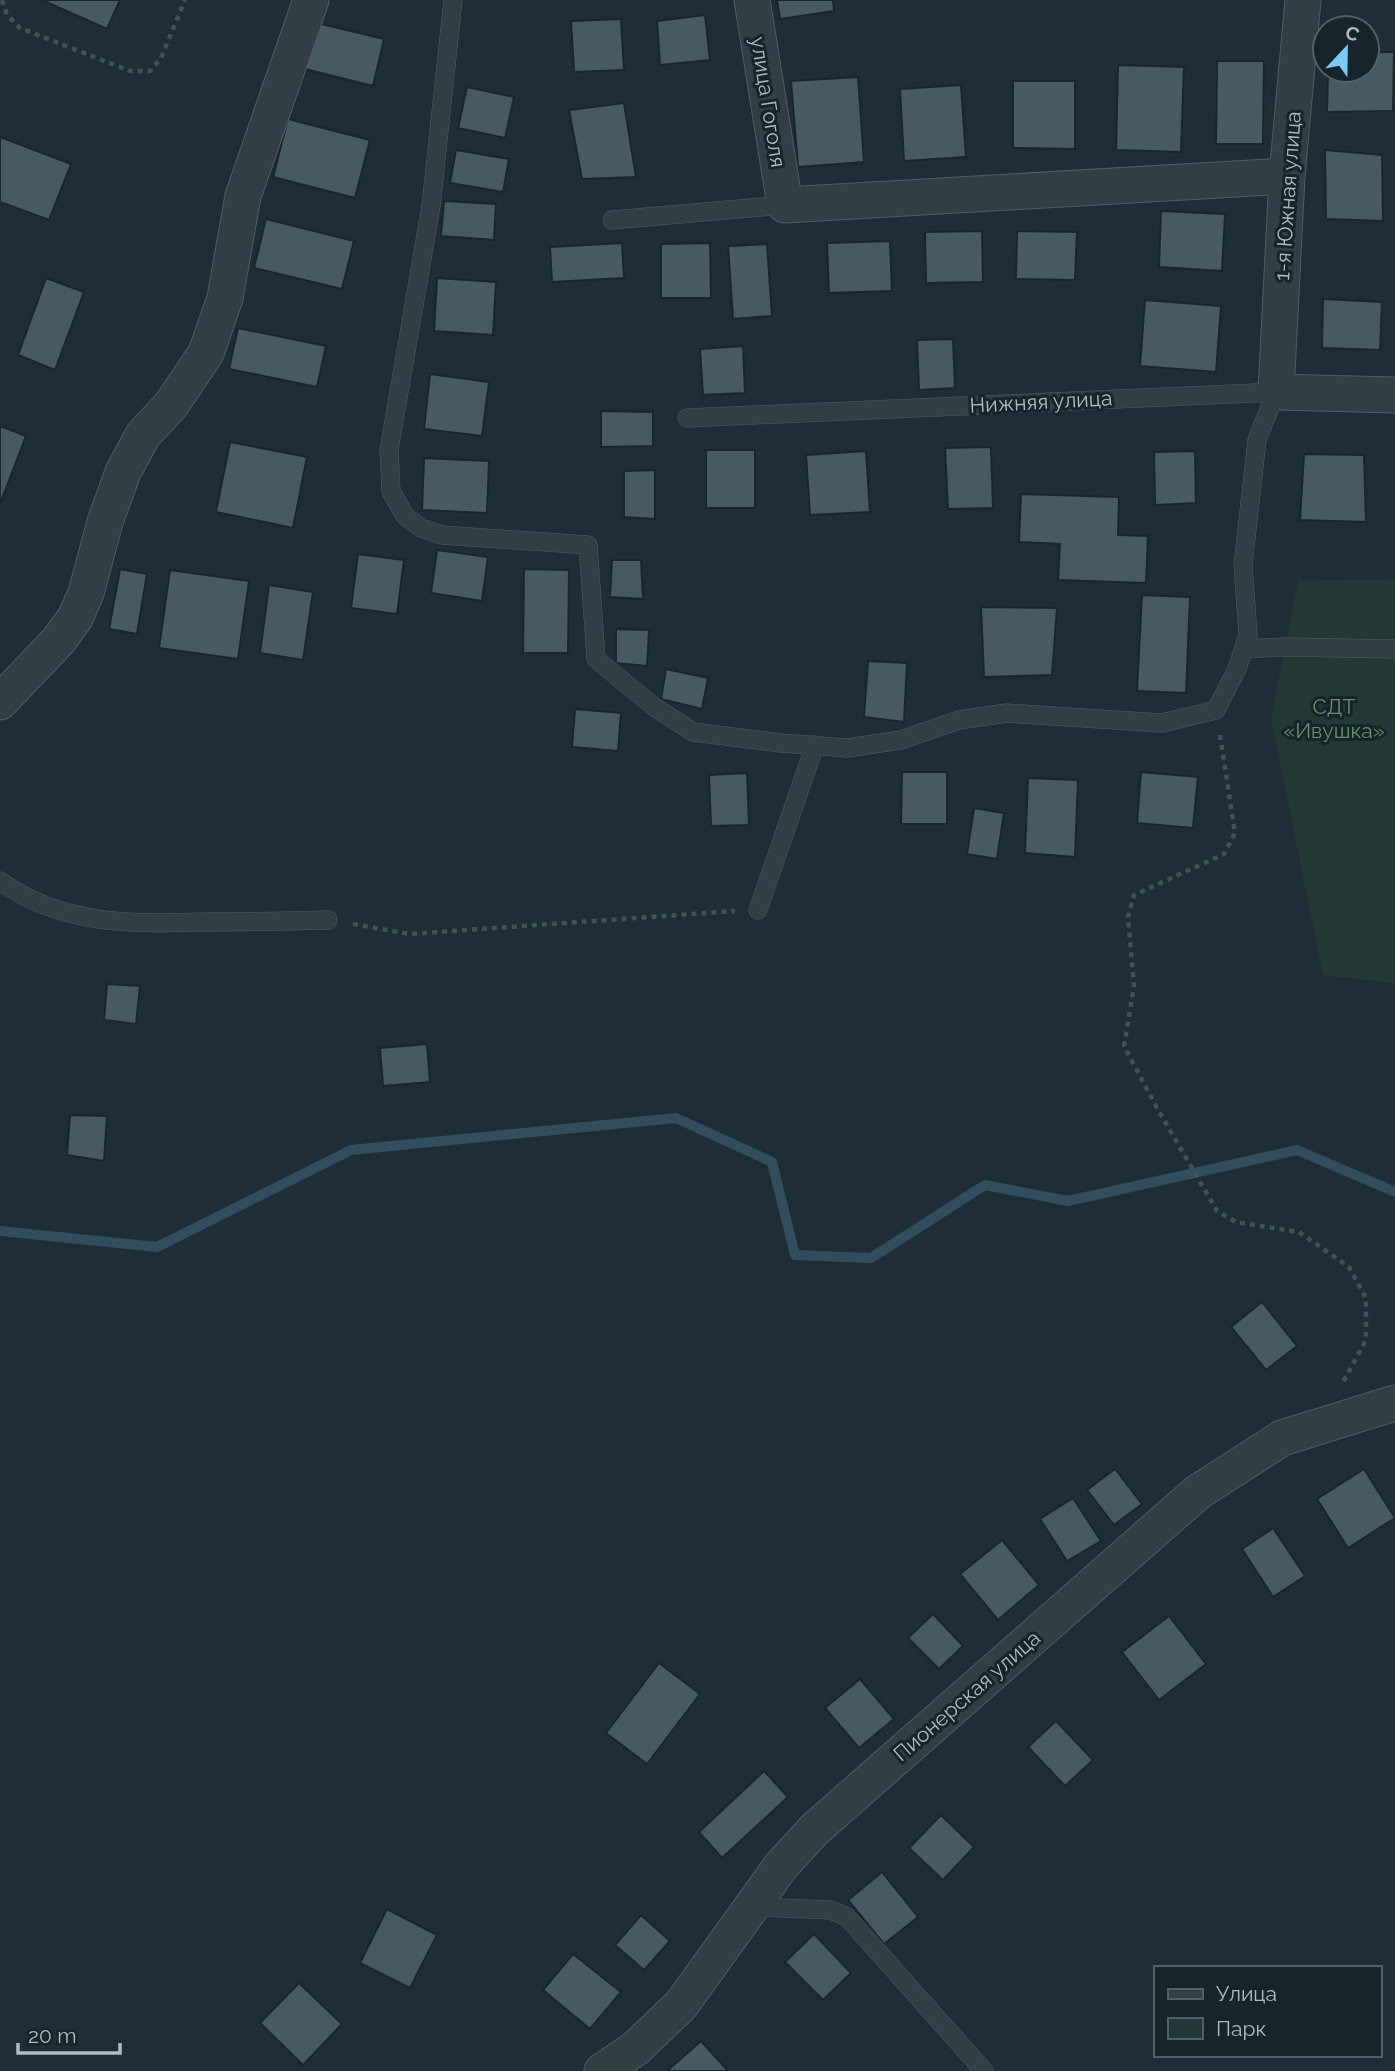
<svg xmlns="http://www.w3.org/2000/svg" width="1395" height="2071" viewBox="0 0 1395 2071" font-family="Raleway,sans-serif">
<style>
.green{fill:#223935}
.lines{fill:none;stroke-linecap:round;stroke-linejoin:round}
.stream{stroke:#324e5e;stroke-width:10}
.building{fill:#475962;stroke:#1a262d;stroke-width:2}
.service-casing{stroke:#505d65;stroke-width:19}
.minor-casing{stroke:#505d65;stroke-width:37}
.path{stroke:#405553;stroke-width:4.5;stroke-dasharray:5 5;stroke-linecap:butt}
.service{stroke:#323f46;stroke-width:18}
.minor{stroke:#323f46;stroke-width:35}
.labels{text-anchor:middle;stroke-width:6;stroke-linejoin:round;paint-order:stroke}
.street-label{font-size:21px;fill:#acbbc4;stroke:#18242b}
.park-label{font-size:21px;fill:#659464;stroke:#18242b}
</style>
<rect width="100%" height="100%" fill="#1f2e36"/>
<polygon class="green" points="1395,579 1395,983 1323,975 1271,719 1298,581"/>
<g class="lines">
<polyline class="stream" points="0,1231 157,1247 351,1150 676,1118 772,1162 795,1255 871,1258 985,1185 1068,1201 1297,1150 1395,1192"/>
</g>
<g class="building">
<polygon points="42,0 120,0 107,29"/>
<polygon points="777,0 833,0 834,11 780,19"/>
<polygon points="705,15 710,60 660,65 657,21"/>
<polygon points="621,19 624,70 574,72 571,21"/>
<polygon points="313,22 384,39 373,86 301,68"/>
<polygon points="1367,52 1394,52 1393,111 1327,112 1328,70 1367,70"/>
<polygon points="1217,61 1264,61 1263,144 1216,144"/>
<polygon points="1118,65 1184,67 1181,152 1116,150"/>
<polygon points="858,77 864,162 798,167 791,81"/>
<polygon points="1013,81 1075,81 1075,149 1013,148"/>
<polygon points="961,85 966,157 904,161 900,89"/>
<polygon points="467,87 514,97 505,138 458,128"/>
<polygon points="624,103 636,177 582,179 569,110"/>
<polygon points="288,119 370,140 355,198 273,177"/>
<polygon points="0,137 71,164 49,220 0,202"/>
<polygon points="456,150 509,159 503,192 450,183"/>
<polygon points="1325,150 1382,155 1383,221 1326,219"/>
<polygon points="444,201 496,204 494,240 441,236"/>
<polygon points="1161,211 1225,214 1222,271 1159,267"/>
<polygon points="266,219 354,241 342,289 254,268"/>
<polygon points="982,231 983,282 926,283 925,232"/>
<polygon points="1017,231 1077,232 1075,280 1016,279"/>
<polygon points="890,241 892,291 829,293 827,243"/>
<polygon points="622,243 624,278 552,282 550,247"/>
<polygon points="710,243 711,298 661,298 661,244"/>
<polygon points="767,244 772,316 733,319 728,246"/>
<polygon points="46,278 84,292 55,370 18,355"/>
<polygon points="437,278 496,282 493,335 434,331"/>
<polygon points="1323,299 1382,302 1380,350 1322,348"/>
<polygon points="1145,300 1221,306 1216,372 1140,366"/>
<polygon points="238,328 326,346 317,387 229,369"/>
<polygon points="953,339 955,388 919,390 917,340"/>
<polygon points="743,346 745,393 703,395 700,349"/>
<polygon points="430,374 489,382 482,436 424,429"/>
<polygon points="601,411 653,412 653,446 601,447"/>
<polygon points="0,426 26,436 0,504"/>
<polygon points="230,442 307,457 293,528 216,512"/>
<polygon points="991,447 993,508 948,509 945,448"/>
<rect x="706" y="450" width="49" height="58"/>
<polygon points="866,451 870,512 810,515 806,455"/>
<polygon points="1195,451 1196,503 1155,505 1154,452"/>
<polygon points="1304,454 1364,455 1366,522 1300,520"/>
<polygon points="424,458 489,461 487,513 422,510"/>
<polygon points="655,470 655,519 624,517 624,471"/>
<polygon points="1021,494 1119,497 1118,535 1148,536 1146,583 1058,580 1060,544 1019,542"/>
<polygon points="437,550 488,557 482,601 431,593"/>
<polygon points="358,554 404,560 397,614 351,608"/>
<polygon points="612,560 641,560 643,599 610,597"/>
<polygon points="120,569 147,574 137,634 109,629"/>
<polygon points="524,569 569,570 568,653 523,653"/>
<polygon points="170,570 249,581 238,659 159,648"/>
<polygon points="269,585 313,592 303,660 260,653"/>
<polygon points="1142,595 1190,597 1186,693 1137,691"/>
<polygon points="981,607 1057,608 1052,675 984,677"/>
<polygon points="616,629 649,630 647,666 616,663"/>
<polygon points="868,661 907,663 904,722 864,717"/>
<polygon points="666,669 708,678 702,709 661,699"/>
<polygon points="575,709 621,713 618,751 572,747"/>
<polygon points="902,772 947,772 947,824 901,824"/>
<polygon points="1141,772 1198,777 1193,828 1137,823"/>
<polygon points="747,773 749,825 711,826 709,775"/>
<polygon points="1028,778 1078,780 1075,857 1025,853"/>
<polygon points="974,808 1004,813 997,859 967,854"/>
<polygon points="107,984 140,986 136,1024 104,1020"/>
<polygon points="427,1044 430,1082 383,1086 380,1048"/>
<polygon points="70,1115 107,1116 104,1161 67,1155"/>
<polygon points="1262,1302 1297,1346 1266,1370 1231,1327"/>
<polygon points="1115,1469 1142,1504 1114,1525 1087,1490"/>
<polygon points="1364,1469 1395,1518 1348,1548 1317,1499"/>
<polygon points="1073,1498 1101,1541 1067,1561 1040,1519"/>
<polygon points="1273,1528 1305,1576 1273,1597 1242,1549"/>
<polygon points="1002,1540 1039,1585 998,1620 960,1574"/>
<polygon points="933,1614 963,1646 939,1669 908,1638"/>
<polygon points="1169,1616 1206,1664 1159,1700 1122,1652"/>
<polygon points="659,1663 700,1694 647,1764 606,1733"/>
<polygon points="860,1679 894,1719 859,1748 825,1708"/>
<polygon points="1056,1721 1093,1760 1065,1786 1028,1747"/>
<polygon points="764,1771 788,1797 722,1858 699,1832"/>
<polygon points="941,1815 974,1847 943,1880 909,1848"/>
<polygon points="882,1872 918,1917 884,1944 848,1900"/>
<polygon points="387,1909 437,1935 410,1988 360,1963"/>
<polygon points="641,1915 670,1941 644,1970 615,1945"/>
<polygon points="814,1934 851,1973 823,2000 785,1962"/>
<polygon points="573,1954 621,1992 590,2029 543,1990"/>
<polygon points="299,1983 342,2024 303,2065 260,2023"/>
<polygon points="701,2041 728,2071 667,2071"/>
</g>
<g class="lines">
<defs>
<g id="service">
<polyline points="453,0 431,206 389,450 391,491 405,516 421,528 442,535 588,545 596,659 653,706 693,732 781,743 847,748 901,740 959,720 1006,713 1162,723 1216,710 1237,669 1248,635 1243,565 1257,440 1276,392 687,418"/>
<polyline points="612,220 785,205"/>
<polyline points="1244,649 1284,647 1395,649"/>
<path d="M 0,881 C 62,926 133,924 205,922 C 246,922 287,921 328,920"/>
<polyline points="758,910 815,745"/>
<polyline points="753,1907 831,1910 847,1917 984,2071"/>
</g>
<g id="minor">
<polyline points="752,0 785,205 1287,176"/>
<polyline points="1303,0 1287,176 1276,392 1395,395"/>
<polyline points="0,702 59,640 75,618 86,593 105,522 123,472 143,435 171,405 206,353 225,298 243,196 311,0"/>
<polyline points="602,2071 636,2048 681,2005 781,1866 815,1829 1198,1492 1282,1438 1395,1403"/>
</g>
</defs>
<use href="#service" class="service-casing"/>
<use href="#minor" class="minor-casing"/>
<g class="path">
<polyline points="2,0 7,15 20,28 130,71 150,71 161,58 185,0"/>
<polyline points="1220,735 1235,833 1224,854 1134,895 1128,917 1134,986 1124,1046 1157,1108 1217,1211 1236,1222 1299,1232 1349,1267 1366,1298 1366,1340 1342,1384"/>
<polyline points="353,924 410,934 735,911"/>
</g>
<use href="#service" class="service"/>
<use href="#minor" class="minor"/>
</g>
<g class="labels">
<g class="street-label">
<text transform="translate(768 102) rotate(81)" y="7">улица Гоголя</text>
<text transform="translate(1288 196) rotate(-86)" y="7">1-я Южная улица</text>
<text transform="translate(1041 402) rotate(-3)" y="7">Нижняя улица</text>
<text transform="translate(967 1696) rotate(-41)" y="7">Пионерская улица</text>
</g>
<g class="park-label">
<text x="1334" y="714">СДТ<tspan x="1334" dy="24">«Ивушка»</tspan></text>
</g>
</g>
<rect x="1154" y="1966" width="228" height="91" fill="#18242b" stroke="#536068" stroke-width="2"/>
<rect x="1168" y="1989" width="35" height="10" fill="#323f46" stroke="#536068" stroke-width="2"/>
<text x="1216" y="2001" font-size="21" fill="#acbbc4">Улица</text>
<rect x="1168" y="2018" width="35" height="21" fill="#223935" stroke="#536068" stroke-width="2"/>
<text x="1216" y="2036" font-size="21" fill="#acbbc4">Парк</text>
<g transform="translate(1346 49) rotate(22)"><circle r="33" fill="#18242b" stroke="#536068" stroke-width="2"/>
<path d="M0-5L12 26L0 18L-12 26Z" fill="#7dc9f8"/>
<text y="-10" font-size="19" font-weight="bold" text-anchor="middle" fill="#acbbc4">С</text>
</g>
<path d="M18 2043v10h102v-10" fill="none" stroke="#acbbc4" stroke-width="3.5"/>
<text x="28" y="2043" font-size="21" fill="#acbbc4" stroke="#18242b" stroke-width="5" paint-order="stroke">20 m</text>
</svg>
